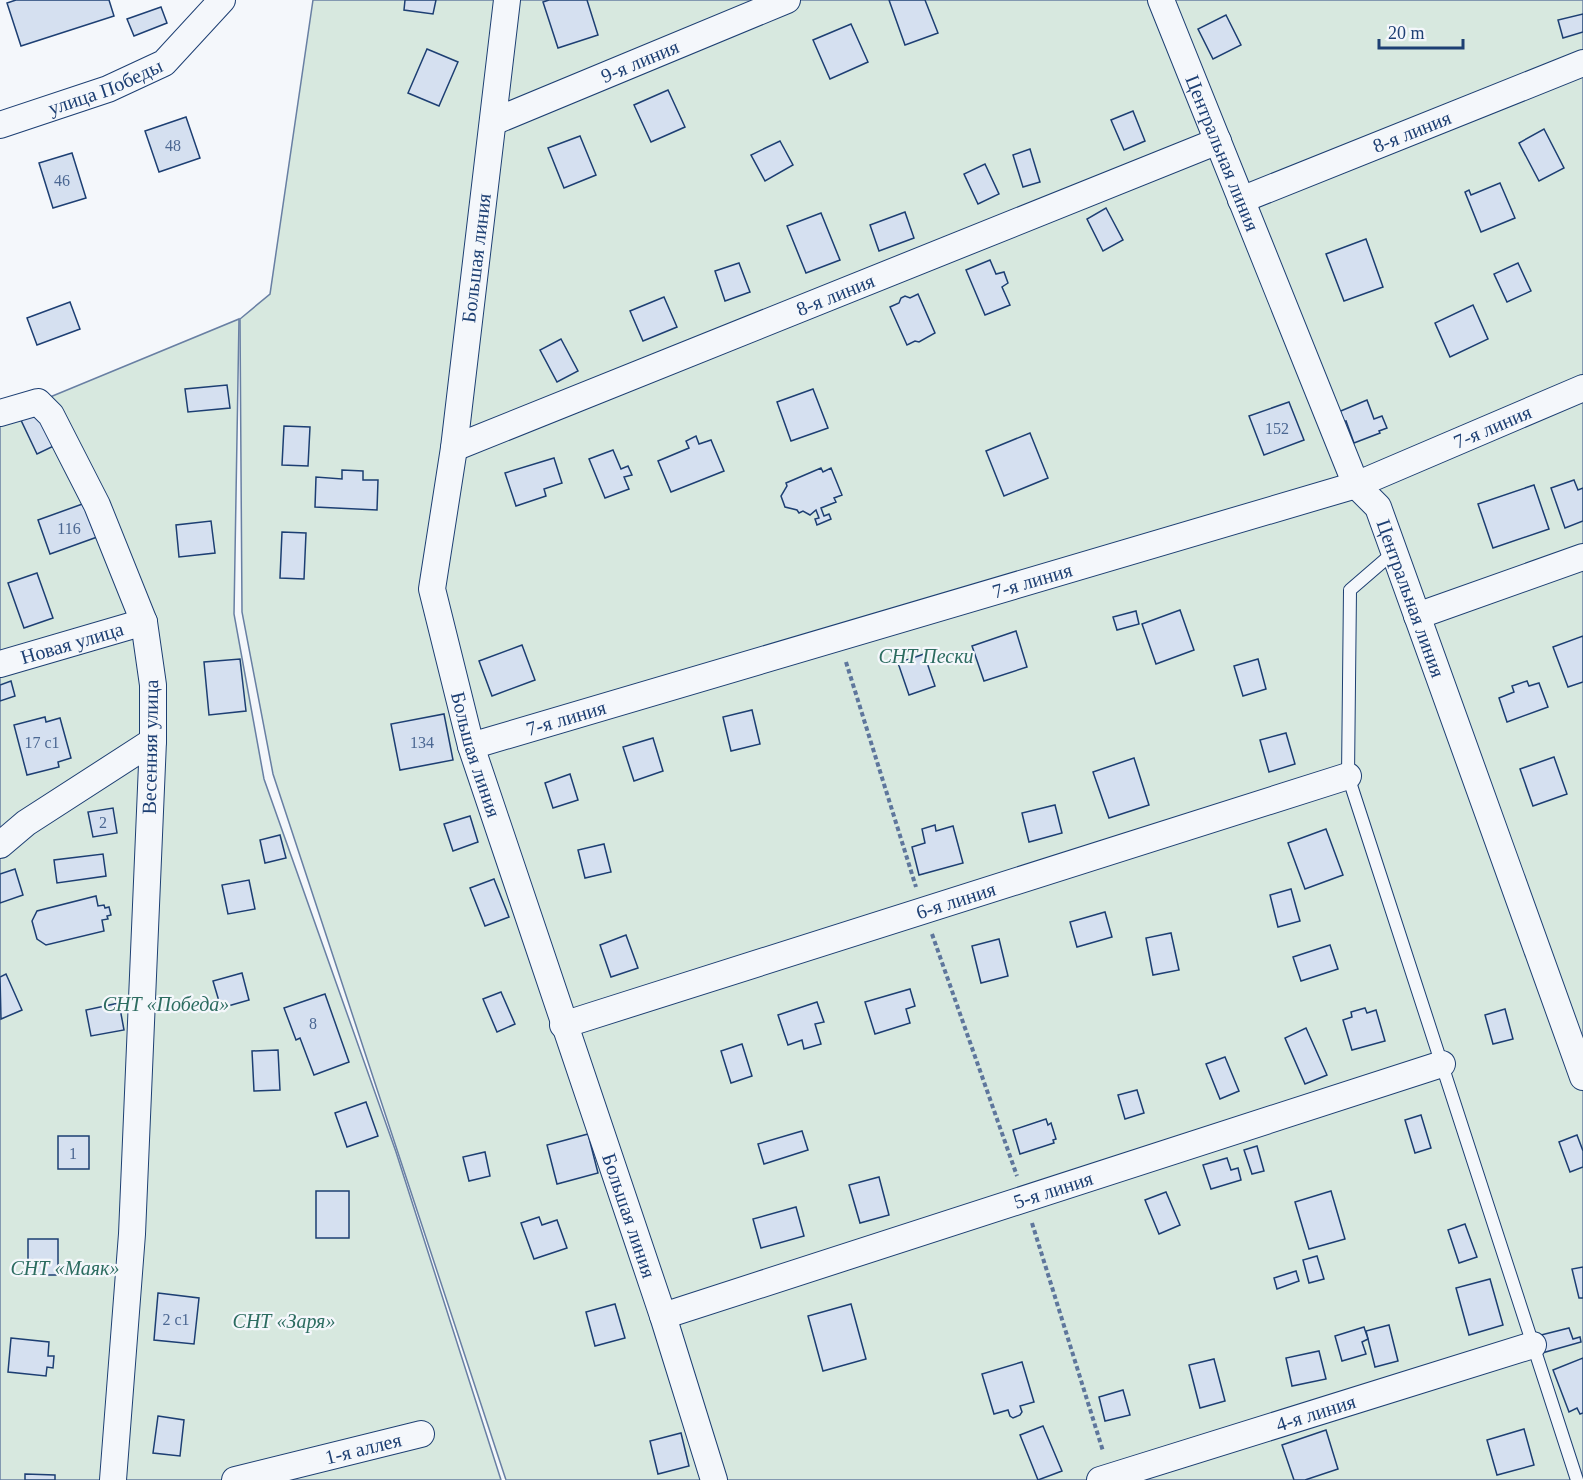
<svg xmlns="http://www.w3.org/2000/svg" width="1583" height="1480" viewBox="0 0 1583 1480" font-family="Georgia,serif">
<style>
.green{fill:#d7e8df;stroke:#687fa3;stroke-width:1.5}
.building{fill:#d5e0f0;stroke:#1d3f73;stroke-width:1.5}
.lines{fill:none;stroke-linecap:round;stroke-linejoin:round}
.service-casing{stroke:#1d3f73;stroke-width:14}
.minor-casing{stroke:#1d3f73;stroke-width:28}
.path{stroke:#5e769c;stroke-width:4;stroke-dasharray:4.5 3;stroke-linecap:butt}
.service{stroke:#f4f7fb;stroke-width:12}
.minor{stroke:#f4f7fb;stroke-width:26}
.labels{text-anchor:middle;stroke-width:4.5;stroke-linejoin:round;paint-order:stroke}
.number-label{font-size:16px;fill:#4b6792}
.street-label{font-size:20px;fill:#1d3f73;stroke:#f4f7fb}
.park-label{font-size:20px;font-style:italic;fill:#2c6c60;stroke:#f4f7fb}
</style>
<rect width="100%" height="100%" fill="#f4f7fb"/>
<g class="green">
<polygon points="313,0 1583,0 1583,1480 506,1480 273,774 242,612 240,319 270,294"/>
<polygon points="239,319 234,614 264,779 396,1152 501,1480 0,1480 0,413 38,402"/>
</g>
<g class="building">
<polygon points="16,0 109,0 114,16 21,46 7,3"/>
<polygon points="405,0 436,0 433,14 404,10"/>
<polygon points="549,0 587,0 598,35 558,48 543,2"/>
<polygon points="889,0 925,0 938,33 905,45"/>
<polygon points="161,7 167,23 134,36 127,19"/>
<polygon points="1583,14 1583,32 1563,38 1558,20"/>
<polygon points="1226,15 1241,45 1213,59 1198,29"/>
<polygon points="851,24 868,62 830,79 813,40"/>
<polygon points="427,49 458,62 439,106 408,93"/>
<polygon points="668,90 685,127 651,142 634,105"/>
<polygon points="1133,111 1145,141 1124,150 1111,120"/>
<polygon points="186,117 200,158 159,172 145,131"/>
<polygon points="1544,129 1564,168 1539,181 1519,143"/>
<polygon points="580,136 596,175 564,188 548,148"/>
<polygon points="780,141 793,165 765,181 751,155"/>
<polygon points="1030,149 1040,182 1023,187 1013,155"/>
<polygon points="72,153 86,198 53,208 39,163"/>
<polygon points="985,164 999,194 978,204 964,174"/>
<polygon points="1500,183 1515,218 1481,232 1465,192 1469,190 1471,195"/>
<polygon points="1106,208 1123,240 1103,251 1087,219"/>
<polygon points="905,212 914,238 879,251 870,225"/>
<polygon points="821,213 840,260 806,273 787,226"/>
<polygon points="1366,239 1383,287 1344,301 1326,254"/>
<polygon points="990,260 996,274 1004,272 1008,283 1002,287 1010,305 985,315 966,270"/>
<polygon points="739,263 750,292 725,301 715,271"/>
<polygon points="1518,263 1531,291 1507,302 1494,274"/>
<polygon points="918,294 935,333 919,342 915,341 907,345 890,307 899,303 901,298 905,296 910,298"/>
<polygon points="664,297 677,327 643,341 630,311"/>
<polygon points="70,302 80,329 37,345 27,318"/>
<polygon points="1473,305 1488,339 1450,357 1435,323"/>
<polygon points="561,339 578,371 557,382 540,350"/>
<polygon points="227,385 230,408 188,412 185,389"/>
<polygon points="813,389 828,428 791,441 777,402"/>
<polygon points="1367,400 1374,419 1382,416 1387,428 1379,431 1380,433 1354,443 1346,421 1340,423 1336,413"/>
<polygon points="1289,402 1304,440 1264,455 1249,416"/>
<polygon points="40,406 58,444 37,454 19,416"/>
<polygon points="284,426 310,427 308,466 282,465"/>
<polygon points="1030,433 1048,478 1004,496 986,451"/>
<polygon points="696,436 699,444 711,440 724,471 671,492 658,461 689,448 686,441"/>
<polygon points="613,450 621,469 628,466 632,475 624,477 629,489 605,498 589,459"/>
<polygon points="554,458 562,483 544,489 546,496 516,506 505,473"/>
<polygon points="821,468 823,472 831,468 842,495 834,498 836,502 821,508 824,516 829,514 831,519 817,525 815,519 819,518 816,510 810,515 803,511 799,513 797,510 785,507 781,496 787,486 786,483"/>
<polygon points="342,470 363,471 363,480 378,480 377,510 315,507 316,477 342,479"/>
<polygon points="1574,480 1578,490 1583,488 1583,521 1565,528 1551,488"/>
<polygon points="1534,485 1549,529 1493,548 1478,504"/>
<polygon points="88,502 100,536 50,554 38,520"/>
<polygon points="211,521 215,553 179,557 176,525"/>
<polygon points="282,532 306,533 304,579 280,578"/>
<polygon points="37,573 53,618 24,628 8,583"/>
<polygon points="1180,610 1194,650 1156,664 1142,624"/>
<polygon points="1136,611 1139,624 1117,630 1113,617"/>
<polygon points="1016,631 1027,667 984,681 972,646"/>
<polygon points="1583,636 1583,682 1568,687 1553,647"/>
<polygon points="522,645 535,680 492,696 479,661"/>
<polygon points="924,654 935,686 909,695 898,663"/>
<polygon points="240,659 246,711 209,715 204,662"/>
<polygon points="1258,659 1266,689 1243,696 1234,666"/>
<polygon points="11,681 15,696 0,701 0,685"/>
<polygon points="1527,681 1529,686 1539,683 1548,707 1507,722 1499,698 1514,692 1512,686"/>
<polygon points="752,710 760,744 731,751 723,717"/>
<polygon points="444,714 453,760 400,770 391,724"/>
<polygon points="45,717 46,722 60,718 71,758 58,762 59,767 27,775 14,725"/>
<polygon points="1286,733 1295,764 1269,772 1260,740"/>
<polygon points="653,738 663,771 634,781 623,747"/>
<polygon points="1554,757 1567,794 1533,806 1520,769"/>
<polygon points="1134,758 1149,805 1109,818 1093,772"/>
<polygon points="570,774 578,800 553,808 545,783"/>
<polygon points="1055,805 1062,833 1029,842 1022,813"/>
<polygon points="113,808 117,833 93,837 88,812"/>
<polygon points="470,816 478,842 453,851 444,824"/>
<polygon points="935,825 936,831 953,826 963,863 919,875 912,847 925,843 922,829"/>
<polygon points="1326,829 1343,875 1305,889 1288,843"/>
<polygon points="280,835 286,858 265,863 260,840"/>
<polygon points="604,844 611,872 585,878 578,850"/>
<polygon points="103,854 106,876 57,883 54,860"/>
<polygon points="15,869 23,895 0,903 0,874"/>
<polygon points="494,879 509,917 485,926 470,888"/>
<polygon points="249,880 255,909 228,914 222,885"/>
<polygon points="1291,889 1300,921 1278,927 1270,895"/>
<polygon points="96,896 98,906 104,905 105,908 109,907 111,915 107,916 108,919 102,920 104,931 46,945 37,939 32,921 37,911"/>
<polygon points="1105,912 1112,937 1077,947 1070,922"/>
<polygon points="1171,933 1179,970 1153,975 1146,938"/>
<polygon points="626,935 638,968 611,977 600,945"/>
<polygon points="999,939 1008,976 981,983 972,946"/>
<polygon points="1330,945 1338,969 1301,981 1293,957"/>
<polygon points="242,973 249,1000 221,1008 213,981"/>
<polygon points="6,974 22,1010 1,1019 0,977"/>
<polygon points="910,989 915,1006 906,1009 910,1023 875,1034 865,1002"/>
<polygon points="501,992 515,1024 497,1032 483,999"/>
<polygon points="325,994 349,1062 314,1075 300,1038 296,1040 284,1008"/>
<polygon points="817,1002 824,1022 815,1024 821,1044 804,1049 802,1040 788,1045 778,1015"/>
<polygon points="119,1003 124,1030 91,1036 86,1010"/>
<polygon points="1365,1008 1367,1013 1376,1010 1385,1041 1352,1050 1343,1020 1352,1017 1351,1012"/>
<polygon points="1505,1009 1513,1039 1493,1044 1485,1015"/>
<polygon points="1306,1028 1327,1075 1305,1084 1285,1038"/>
<polygon points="742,1044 752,1076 731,1083 721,1051"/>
<polygon points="278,1050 280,1090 254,1091 252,1051"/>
<polygon points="1225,1057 1239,1091 1220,1099 1206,1064"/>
<polygon points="1137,1090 1144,1113 1125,1119 1118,1095"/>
<polygon points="366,1102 378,1136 347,1147 335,1113"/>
<polygon points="1421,1115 1431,1148 1415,1153 1405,1120"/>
<polygon points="1046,1119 1048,1125 1051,1123 1056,1139 1053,1140 1054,1143 1020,1154 1013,1130"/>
<polygon points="802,1131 808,1150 764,1164 758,1144"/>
<polygon points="588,1134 598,1173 557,1184 547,1145"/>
<polygon points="1577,1135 1583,1151 1583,1167 1570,1172 1559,1142"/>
<rect x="58" y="1136" width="31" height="33"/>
<polygon points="1257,1146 1264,1171 1252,1174 1244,1150"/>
<polygon points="485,1152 490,1176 469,1181 463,1157"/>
<polygon points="1227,1158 1231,1170 1238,1168 1241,1180 1211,1189 1203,1165"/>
<polygon points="879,1177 889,1215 860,1223 849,1185"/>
<rect x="316" y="1191" width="33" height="47"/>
<polygon points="1331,1191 1345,1239 1309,1249 1295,1202"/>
<polygon points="1166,1192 1180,1225 1159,1234 1145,1200"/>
<polygon points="796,1207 804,1236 761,1248 753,1219"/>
<polygon points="539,1217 542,1225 557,1220 567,1248 534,1259 521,1223"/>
<polygon points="1465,1224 1477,1257 1459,1263 1448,1230"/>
<rect x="28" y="1239" width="30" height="36"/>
<polygon points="1317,1256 1324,1279 1309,1283 1303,1260"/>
<polygon points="1583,1267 1583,1298 1579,1298 1572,1269"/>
<polygon points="1296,1271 1299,1281 1277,1289 1274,1278"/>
<polygon points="1490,1279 1503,1325 1469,1335 1456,1288"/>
<polygon points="158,1293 199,1298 194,1344 154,1340"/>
<polygon points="615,1304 625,1338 595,1346 586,1312"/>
<polygon points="851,1304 866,1359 823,1371 808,1316"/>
<polygon points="1389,1325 1398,1361 1375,1367 1366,1331"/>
<polygon points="1364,1327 1368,1339 1362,1342 1366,1354 1342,1361 1335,1336"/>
<polygon points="1569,1328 1573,1339 1580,1337 1581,1342 1542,1353 1537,1336"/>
<polygon points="11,1338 49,1342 48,1356 54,1356 53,1368 47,1367 46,1376 8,1372"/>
<polygon points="1319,1351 1326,1379 1292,1386 1286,1358"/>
<polygon points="1583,1358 1583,1413 1580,1414 1577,1408 1569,1412 1553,1370"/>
<polygon points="1214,1359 1225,1401 1200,1408 1189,1365"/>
<polygon points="1022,1362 1034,1402 1020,1406 1022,1412 1020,1415 1013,1418 1010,1416 1008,1410 994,1414 982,1374"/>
<polygon points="1123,1390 1130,1415 1105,1421 1099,1397"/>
<polygon points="158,1416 184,1420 180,1456 153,1453"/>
<polygon points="1043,1426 1062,1471 1038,1480 1020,1435"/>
<polygon points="1524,1429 1534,1465 1497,1475 1487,1440"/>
<polygon points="1326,1430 1338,1469 1305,1480 1294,1480 1282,1445"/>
<polygon points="681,1433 689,1466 658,1474 650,1441"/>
<polygon points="25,1474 55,1475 55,1480 25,1480"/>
</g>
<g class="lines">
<defs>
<polyline id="service" points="1394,552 1350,590 1348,776 1577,1480"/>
<g id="minor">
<path id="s1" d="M 507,0 L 454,448 L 432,589 L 471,746 L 663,1316 L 714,1480"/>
<path id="s2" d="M 1161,0 L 1356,485 L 1378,507 L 1583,1077"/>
<path id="s3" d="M 493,122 L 787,0"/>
<path id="s4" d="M 0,125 L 108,89 L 164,63 L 222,0"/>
<path id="s5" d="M 1241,200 L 1583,63"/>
<polyline points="0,413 38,402 51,415 97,505 144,622 153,685 153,741 132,1234 113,1480"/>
<path id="s6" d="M 454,448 L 1218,141"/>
<polyline points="1417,616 1583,557"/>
<path id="s7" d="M 0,664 L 144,622"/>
<path id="s8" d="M 471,746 L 1356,485 L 1583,388"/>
<polyline points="0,845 26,823 153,741"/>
<path id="s9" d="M 563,1025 L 1348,776"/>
<path id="s10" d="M 663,1316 L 1442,1064"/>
<path id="s11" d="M 235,1480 L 421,1434"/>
<path id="s12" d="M 1100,1480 L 1533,1345"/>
</g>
</defs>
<use href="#service" class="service-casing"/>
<use href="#minor" class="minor-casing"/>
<g class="path">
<polyline points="846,662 916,887"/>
<polyline points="932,934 1017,1176"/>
<polyline points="1032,1223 1103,1451"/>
</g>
<use href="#service" class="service"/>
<use href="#minor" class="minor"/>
</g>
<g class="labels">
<g class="number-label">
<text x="173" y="151">48</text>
<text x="62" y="186">46</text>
<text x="1277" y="434">152</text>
<text x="69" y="534">116</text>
<text x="42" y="748">17 с1</text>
<text x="422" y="748">134</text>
<text x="103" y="828">2</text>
<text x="313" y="1029">8</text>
<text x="73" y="1159">1</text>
<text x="176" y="1325">2 с1</text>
</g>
<g class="street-label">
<text dy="7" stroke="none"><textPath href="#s3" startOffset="159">9-я линия</textPath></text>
<text dy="7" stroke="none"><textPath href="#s4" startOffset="112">улица Победы</textPath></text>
<text dy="7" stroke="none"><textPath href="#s5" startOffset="184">8-я линия</textPath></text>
<text dy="7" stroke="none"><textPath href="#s2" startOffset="165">Центральная линия</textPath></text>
<text transform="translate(476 258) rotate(-83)" y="7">Большая линия</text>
<text dy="7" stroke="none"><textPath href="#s6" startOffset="411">8-я линия</textPath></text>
<text dy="7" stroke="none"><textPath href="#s8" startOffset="1071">7-я линия</textPath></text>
<text dy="7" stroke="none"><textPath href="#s8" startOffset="585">7-я линия</textPath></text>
<text dy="7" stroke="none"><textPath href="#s2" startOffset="651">Центральная линия</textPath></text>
<text dy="7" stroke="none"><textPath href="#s7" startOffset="75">Новая улица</textPath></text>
<text dy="7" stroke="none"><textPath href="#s8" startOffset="99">7-я линия</textPath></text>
<text transform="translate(150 747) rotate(-89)" y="7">Весенняя улица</text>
<text dy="7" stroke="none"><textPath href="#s1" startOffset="765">Большая линия</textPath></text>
<text dy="7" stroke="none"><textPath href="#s9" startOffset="412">6-я линия</textPath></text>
<text dy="7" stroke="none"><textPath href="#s10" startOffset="410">5-я линия</textPath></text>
<text dy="7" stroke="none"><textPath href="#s1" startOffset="1251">Большая линия</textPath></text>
<text dy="7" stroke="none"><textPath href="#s12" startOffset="226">4-я линия</textPath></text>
<text dy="7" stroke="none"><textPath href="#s11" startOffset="132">1-я аллея</textPath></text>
</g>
<g class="park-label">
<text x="926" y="663">СНТ Пески</text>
<text x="166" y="1011">СНТ «Победа»</text>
<text x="65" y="1275">СНТ «Маяк»</text>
<text x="284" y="1328">СНТ «Заря»</text>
</g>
</g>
<path d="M1379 39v9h84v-9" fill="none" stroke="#1d3f73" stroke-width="3"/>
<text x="1388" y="39" font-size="18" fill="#1d3f73" stroke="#f4f7fb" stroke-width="4.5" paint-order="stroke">20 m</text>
</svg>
